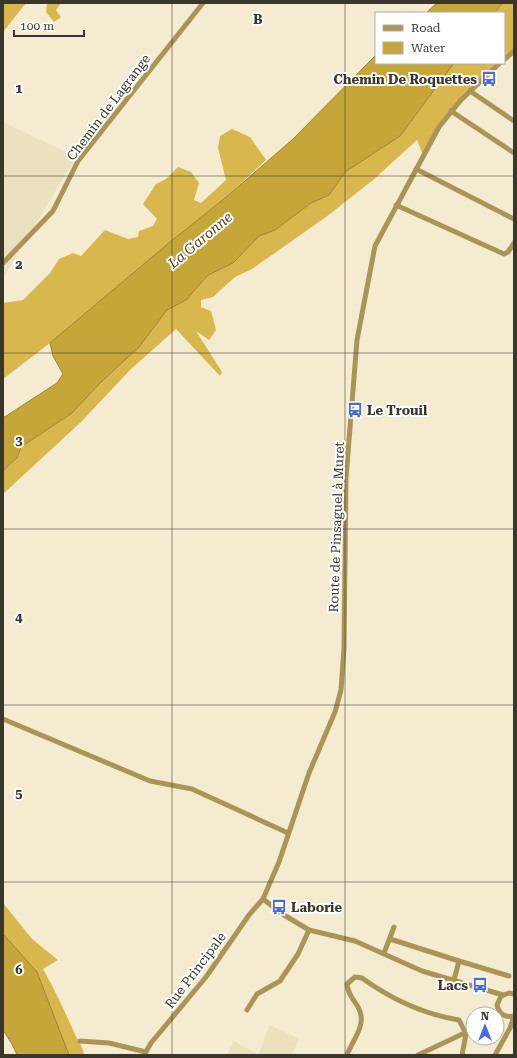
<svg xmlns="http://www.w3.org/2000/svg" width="517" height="1058" viewBox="0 0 517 1058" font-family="'Roboto Serif',serif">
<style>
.built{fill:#ece1bf}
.forest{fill:#d8b74d}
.water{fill:#c7a639;stroke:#9d8435}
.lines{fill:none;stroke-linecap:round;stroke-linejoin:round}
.minor{stroke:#aa9557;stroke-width:5}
.grid{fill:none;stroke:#3a362c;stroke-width:1;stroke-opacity:0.55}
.labels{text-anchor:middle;stroke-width:4;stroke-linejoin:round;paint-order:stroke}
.poi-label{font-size:13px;font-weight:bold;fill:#3a362c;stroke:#fff;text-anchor:end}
.street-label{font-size:13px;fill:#3a362c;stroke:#fff}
.water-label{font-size:14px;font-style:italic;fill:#504216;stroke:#fff}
.grid-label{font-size:13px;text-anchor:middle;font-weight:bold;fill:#3a362c;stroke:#fff;stroke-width:4;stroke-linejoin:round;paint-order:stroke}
</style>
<rect width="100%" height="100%" fill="#f4ebd0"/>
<g class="built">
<polygon points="3,122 76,157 3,278"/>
<polygon points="270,1025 299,1039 292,1055 227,1055 234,1041 258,1055"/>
</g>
<g class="forest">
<polygon points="3,3 26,3 3,32"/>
<polygon points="47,3 61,3 56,10 61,17 54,22 46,12"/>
<polygon points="503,3 514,3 514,51 504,60 504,13 494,13"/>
<polygon points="454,63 500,63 451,111 423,155 417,140 373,180 326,217 252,269 235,277 213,297 201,300 201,307 211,311 216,330 209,340 196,331 222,372 220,376 176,329 130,370 81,422 3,494 3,471 17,459 21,447 72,413 100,383 139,347 167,310 186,300 208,275 233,263 259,236 275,230 311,203 329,195 345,172 400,136"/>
<polygon points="232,129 250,137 266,160 224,199 170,242 50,343 3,379 3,303 23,300 50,273 59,259 73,253 81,256 105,230 128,239 138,237 139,231 153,226 157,219 143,204 156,184 166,179 178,167 191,172 199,183 194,200 201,203 226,180 218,148 220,136"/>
<path d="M 3,903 L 32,939 L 58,960 L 43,969 C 55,990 64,1010 74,1032 C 77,1040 83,1046 84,1055 L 69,1055 L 37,972 L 3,934 Z"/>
</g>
<g class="water">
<polygon points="437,3 503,3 494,13 426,13"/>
<polygon points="376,55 376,63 454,63 400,136 345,172 329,195 311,203 275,230 259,236 233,263 208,275 186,300 167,310 139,347 100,383 72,413 21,447 17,458 3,471 3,418 57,383 63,374 53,356 50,343 170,242 224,199 293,139"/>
<polygon points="3,934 37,972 69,1055 17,1055 12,1044 3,1030"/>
</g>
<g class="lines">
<g class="minor">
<polyline points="504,60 514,51"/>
<polyline points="470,91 514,121"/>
<polyline points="451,111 514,153"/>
<polyline points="416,169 514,219"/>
<polyline points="396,205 504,254 508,252 514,243"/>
<polyline points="3,263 53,211 78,161 203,3"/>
<polyline points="3,719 150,781 192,789 288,833"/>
<polyline points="263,899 284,915 309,930 355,941 422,971 503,995"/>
<polyline points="390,939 459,961 454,980"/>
<polyline points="384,953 394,927"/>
<polyline points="459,961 509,976"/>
<path d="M 514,994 L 509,993 L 501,996 L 497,1005 C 499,1014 505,1018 514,1016"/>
<polyline points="247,1010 257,994 280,981 298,954 309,930"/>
<polyline points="80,1041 109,1043 146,1052"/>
<polyline points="144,1055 151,1043 206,977 249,915 263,899 279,862 309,773 335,712 341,690 344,648 346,478 357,340 375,246 439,127 461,100 500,63"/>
<path d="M 347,1055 C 353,1039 368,1024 358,1007 C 353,999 348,994 347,984 L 355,977 L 362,978 C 391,999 423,1014 459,1020 L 466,1034 L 462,1055"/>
<polyline points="418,1055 473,1029"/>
<polyline points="495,1055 510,1028 514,1016"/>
</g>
</g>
<path class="grid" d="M 172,3 L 172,1055M 345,3 L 345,1055M 3,176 L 514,176M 3,353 L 514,353M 3,529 L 514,529M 3,705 L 514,705M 3,882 L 514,882"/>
<defs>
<symbol id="bus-bare" viewBox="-9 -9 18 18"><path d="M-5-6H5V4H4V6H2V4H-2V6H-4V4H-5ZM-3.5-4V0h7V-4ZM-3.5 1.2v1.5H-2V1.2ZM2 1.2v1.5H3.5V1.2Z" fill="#476add" stroke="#fff" stroke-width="2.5" paint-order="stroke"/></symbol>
</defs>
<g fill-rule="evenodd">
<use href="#bus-bare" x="478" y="68" width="22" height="22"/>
<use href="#bus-bare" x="344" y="399" width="22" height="22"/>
<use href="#bus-bare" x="268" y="896" width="22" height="22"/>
<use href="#bus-bare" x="469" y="974" width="22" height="22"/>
</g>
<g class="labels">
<g class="poi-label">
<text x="477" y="84">Chemin De Roquettes</text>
<text x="367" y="415" text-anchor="start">Le Trouil</text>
<text x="291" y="912" text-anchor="start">Laborie</text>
<text x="468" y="990">Lacs</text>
</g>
<g class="street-label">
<text transform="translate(108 107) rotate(-53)" y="5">Chemin de Lagrange</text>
<text transform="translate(336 527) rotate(-88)" y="5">Route de Pinsaguel à Muret</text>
<text transform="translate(195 970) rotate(-53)" y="5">Rue Principale</text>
</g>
<g class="water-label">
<text transform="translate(200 240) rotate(-40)" y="5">La Garonne</text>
</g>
</g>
<g class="grid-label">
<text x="258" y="24">B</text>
<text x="19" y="93">1</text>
<text x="19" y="269">2</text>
<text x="19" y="445">3</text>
<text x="19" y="622">4</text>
<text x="19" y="798">5</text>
<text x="19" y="974">6</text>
</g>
<rect width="517" height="1058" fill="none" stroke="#3a362c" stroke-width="8"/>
<rect x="375" y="12" width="130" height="52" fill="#ffffff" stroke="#b0afab"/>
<rect x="383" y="25" width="20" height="6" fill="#aa9557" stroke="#b0afab"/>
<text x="411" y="32" font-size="12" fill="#3a362c">Road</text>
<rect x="383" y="42" width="20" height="12" fill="#c7a639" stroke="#b0afab"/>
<text x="411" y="52" font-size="12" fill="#3a362c">Water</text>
<g transform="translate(485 1026)"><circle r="19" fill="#ffffff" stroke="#b0afab"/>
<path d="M0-3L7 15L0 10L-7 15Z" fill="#476add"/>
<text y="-6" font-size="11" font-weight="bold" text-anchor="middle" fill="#3a362c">N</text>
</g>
<path d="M14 30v6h70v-6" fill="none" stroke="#3a362c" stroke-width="2"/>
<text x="20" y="30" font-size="12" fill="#3a362c" stroke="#ffffff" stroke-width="3" paint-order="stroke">100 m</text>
</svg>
